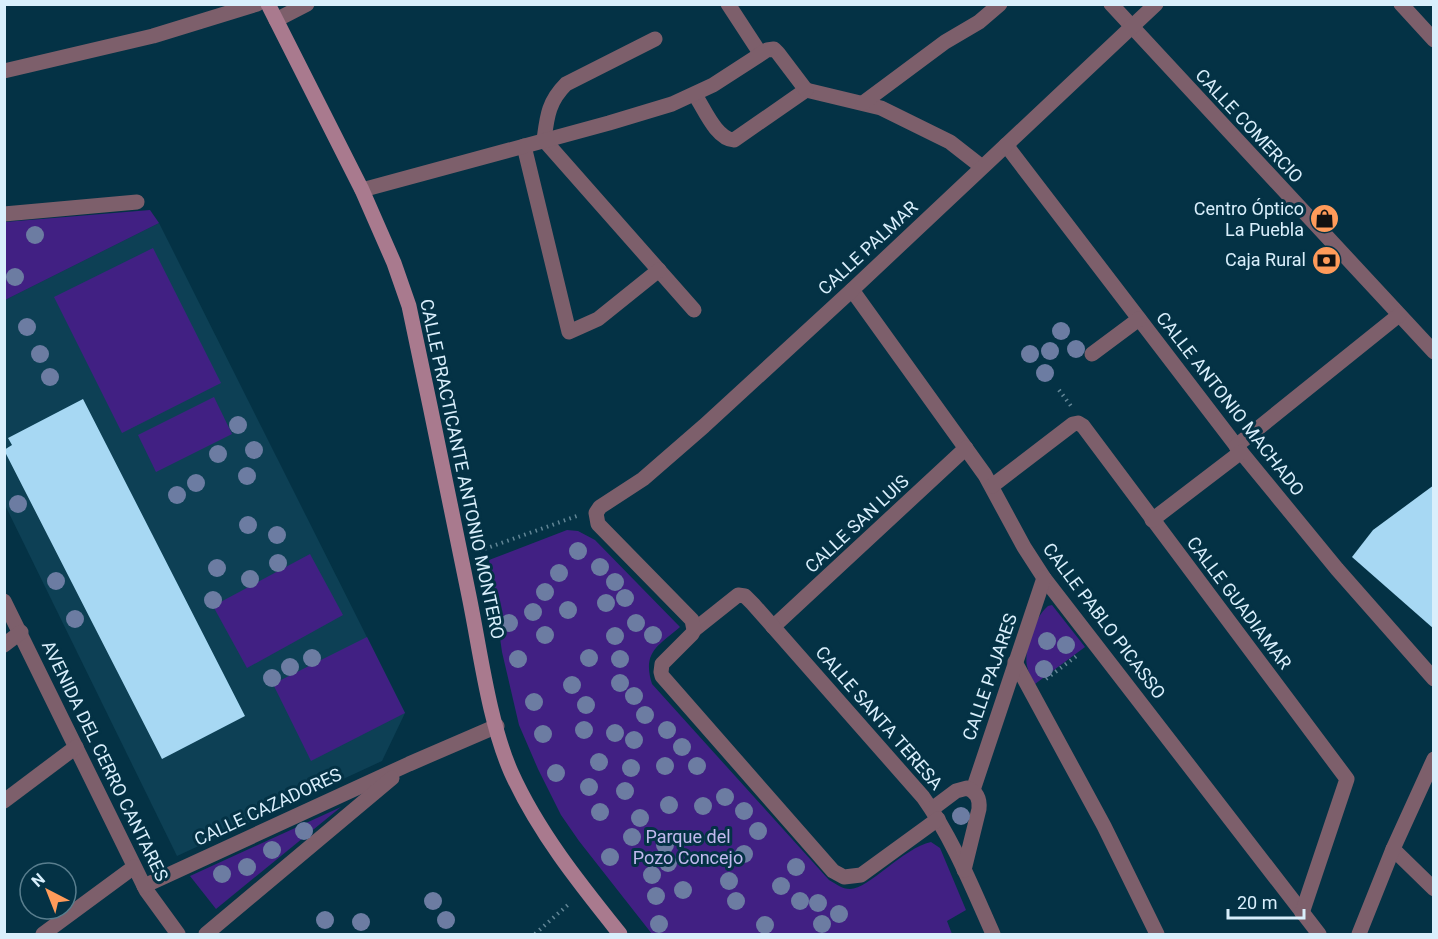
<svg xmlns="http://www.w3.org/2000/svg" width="1438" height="939" viewBox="0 0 1438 939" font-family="Roboto,sans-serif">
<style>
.built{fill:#0d4055}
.green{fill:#412083}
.building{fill:#a7d8f3}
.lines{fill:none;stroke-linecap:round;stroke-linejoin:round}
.path{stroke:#628696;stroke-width:4;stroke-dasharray:1.5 4.5;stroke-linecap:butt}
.street{stroke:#7d5f6b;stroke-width:15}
.secondary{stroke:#a97a8e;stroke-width:15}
.tree{fill:#6c7ca2}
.labels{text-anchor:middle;stroke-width:6;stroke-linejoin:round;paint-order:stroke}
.street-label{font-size:18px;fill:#d9effc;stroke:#043245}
.poi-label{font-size:18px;fill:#d9effc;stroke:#043245;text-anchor:end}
.park-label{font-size:18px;fill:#c1b9ee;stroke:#043245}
</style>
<rect width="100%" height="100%" fill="#043245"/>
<polygon class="built" points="159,223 405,713 382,761 177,856 5,505 5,300"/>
<g class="green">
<polygon points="150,210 159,223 5,300 5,222"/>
<polygon points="153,248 221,383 122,433 54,297"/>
<polygon points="214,397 232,434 156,472 138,435"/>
<path d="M 567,530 L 578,531 L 595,540 L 680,627 C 658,646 642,652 652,684 L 829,880 C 836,884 842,889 850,889 C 869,889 903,848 931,842 L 940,848 L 966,910 L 947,921 L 952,934 L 652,934 L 579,841 L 561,815 L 538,769 L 519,725 L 502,652 L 489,560 Z"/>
<polygon points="310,554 343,615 247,668 213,606"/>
<path d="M 1052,605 L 1085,647 L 1035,684 C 1032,678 1028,672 1027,666 C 1024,648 1034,618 1048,606 Z"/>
<polygon points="367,637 405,713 311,761 273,684"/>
<polygon points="341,807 216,909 190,876"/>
</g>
<g class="building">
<polygon points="83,399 245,716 162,759 4,450 12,445 8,438"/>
<polygon points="1434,485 1434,629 1352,557 1373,530"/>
</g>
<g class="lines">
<g class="path">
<polyline points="1059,390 1071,406"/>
<polyline points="479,551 577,516"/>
<polyline points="1046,679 1078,655"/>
<polyline points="535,934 570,903"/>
</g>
<g class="street">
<polyline points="728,4 760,53"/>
<polyline points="1111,4 1434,352"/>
<polyline points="1401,4 1434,40"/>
<polyline points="276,20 307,4"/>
<path d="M 655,39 L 566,84 C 548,102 547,117 544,140 L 694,310"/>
<polyline points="4,71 153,36 257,4"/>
<polyline points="806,90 881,108 950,142 982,167"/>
<path d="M 695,95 C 704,108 716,139 734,140 L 806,90"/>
<polyline points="863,103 945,42 979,22 1000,4"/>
<polyline points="1006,145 1241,452 1337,569 1434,679"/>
<polyline points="524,146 569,332 598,319 659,270"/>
<polyline points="362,190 609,123 672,104 713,85 767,50 774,49 778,53 806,90"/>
<polyline points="4,214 137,202"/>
<polyline points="852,290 985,475 1024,547 1044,578 1319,934"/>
<polyline points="1092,354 1139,319"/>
<polyline points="1236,446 1399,315"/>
<polyline points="992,486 1073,424 1078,423 1083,426 1347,779 1302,913"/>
<polyline points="1152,520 1241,452"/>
<polyline points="4,601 146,890 178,934"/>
<polyline points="773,627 966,448"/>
<path d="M 694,630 L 738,595 L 745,596 L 753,604 L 923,797 C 953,839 972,887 993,934"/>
<polyline points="4,645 21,632"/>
<polyline points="1015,662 1104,826 1157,934"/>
<polyline points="973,790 1044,578"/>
<polyline points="4,801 76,747"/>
<path d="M 932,809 L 956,791 L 967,788 C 977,792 980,799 979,809 L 964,870"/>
<polyline points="938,819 861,875 844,877 833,871 662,676 661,672 662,664 692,634 694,630 692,620 598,524 596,513 600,507 643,479 704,426 852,290 1156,4"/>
<polyline points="1393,849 1434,889"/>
<polyline points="144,886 409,764 497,726"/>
<polyline points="43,934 134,867"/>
<polyline points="206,934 392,778"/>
<polyline points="1359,934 1393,849 1434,759"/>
</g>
<path class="secondary" d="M 268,4 L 362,190 L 394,263 L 409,306 C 429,401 449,495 468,591 C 480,648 488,719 511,772 C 538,832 580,884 620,934"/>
</g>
<g class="tree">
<circle cx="35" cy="235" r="9"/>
<circle cx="15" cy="277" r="9"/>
<circle cx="27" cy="327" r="9"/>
<circle cx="1061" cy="331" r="9"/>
<circle cx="1076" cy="349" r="9"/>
<circle cx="1050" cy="351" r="9"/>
<circle cx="40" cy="354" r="9"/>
<circle cx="1030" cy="354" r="9"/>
<circle cx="1045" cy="373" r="9"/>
<circle cx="50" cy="377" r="9"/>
<circle cx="238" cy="425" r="9"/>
<circle cx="254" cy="450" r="9"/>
<circle cx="218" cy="454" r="9"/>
<circle cx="247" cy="476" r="9"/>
<circle cx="196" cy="483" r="9"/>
<circle cx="177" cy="495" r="9"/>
<circle cx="18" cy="504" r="9"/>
<circle cx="248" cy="525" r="9"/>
<circle cx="277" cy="535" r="9"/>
<circle cx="578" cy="551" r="9"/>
<circle cx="278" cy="563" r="9"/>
<circle cx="600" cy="567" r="9"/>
<circle cx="217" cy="568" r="9"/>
<circle cx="559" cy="573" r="9"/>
<circle cx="250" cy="579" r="9"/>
<circle cx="56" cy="581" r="9"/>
<circle cx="615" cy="582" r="9"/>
<circle cx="545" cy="592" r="9"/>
<circle cx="625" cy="598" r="9"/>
<circle cx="213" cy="600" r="9"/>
<circle cx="606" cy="603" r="9"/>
<circle cx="568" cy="610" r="9"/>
<circle cx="533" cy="612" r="9"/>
<circle cx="75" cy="619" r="9"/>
<circle cx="509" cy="623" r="9"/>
<circle cx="636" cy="623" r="9"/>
<circle cx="545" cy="635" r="9"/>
<circle cx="653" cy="635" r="9"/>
<circle cx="615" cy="636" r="9"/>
<circle cx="1047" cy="641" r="9"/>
<circle cx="1066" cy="645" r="9"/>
<circle cx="312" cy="658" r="9"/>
<circle cx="589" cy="658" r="9"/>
<circle cx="518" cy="659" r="9"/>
<circle cx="620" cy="659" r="9"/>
<circle cx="290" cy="667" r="9"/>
<circle cx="1044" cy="669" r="9"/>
<circle cx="272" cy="678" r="9"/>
<circle cx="620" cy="683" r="9"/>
<circle cx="572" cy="685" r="9"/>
<circle cx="634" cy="696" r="9"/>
<circle cx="534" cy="702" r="9"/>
<circle cx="586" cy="705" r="9"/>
<circle cx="645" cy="715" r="9"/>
<circle cx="584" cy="730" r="9"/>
<circle cx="667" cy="730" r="9"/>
<circle cx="615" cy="733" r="9"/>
<circle cx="543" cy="734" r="9"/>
<circle cx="634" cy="740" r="9"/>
<circle cx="682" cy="747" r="9"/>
<circle cx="599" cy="762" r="9"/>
<circle cx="665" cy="766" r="9"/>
<circle cx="697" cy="766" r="9"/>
<circle cx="631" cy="768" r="9"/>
<circle cx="556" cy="773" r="9"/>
<circle cx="589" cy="787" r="9"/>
<circle cx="625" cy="791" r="9"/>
<circle cx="725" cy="797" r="9"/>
<circle cx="669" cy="805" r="9"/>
<circle cx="703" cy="806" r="9"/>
<circle cx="744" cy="811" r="9"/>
<circle cx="600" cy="812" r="9"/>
<circle cx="961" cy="816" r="9"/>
<circle cx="640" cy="818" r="9"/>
<circle cx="304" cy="831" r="9"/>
<circle cx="758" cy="831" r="9"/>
<circle cx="632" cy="837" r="9"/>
<circle cx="665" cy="845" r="9"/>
<circle cx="272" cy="850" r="9"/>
<circle cx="744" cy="854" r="9"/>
<circle cx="610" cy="857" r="9"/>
<circle cx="668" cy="863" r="9"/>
<circle cx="247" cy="867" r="9"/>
<circle cx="796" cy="867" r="9"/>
<circle cx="222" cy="874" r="9"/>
<circle cx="652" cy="875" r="9"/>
<circle cx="729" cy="881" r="9"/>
<circle cx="781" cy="886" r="9"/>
<circle cx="683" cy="890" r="9"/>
<circle cx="656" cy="896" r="9"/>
<circle cx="433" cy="901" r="9"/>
<circle cx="736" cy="901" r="9"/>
<circle cx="800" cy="901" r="9"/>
<circle cx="818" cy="903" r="9"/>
<circle cx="839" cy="914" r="9"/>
<circle cx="325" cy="920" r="9"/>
<circle cx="446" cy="920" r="9"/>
<circle cx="361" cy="922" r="9"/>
<circle cx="659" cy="924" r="9"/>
<circle cx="822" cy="924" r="9"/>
<circle cx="765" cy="925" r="9"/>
</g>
<defs>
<symbol id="shop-disc" viewBox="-11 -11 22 22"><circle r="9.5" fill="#ff9b5a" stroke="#043245"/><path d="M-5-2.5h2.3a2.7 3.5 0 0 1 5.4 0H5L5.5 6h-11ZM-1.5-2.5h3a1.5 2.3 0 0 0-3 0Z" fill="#111"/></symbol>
<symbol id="bank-disc" viewBox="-11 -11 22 22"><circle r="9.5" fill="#ff9b5a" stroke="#043245"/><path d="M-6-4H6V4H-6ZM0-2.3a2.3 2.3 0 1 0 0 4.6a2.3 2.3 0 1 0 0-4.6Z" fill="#111"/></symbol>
</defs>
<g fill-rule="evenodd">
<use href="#shop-disc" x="1308" y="202" width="33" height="33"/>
<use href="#bank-disc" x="1310" y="244" width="33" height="33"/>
</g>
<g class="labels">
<g class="street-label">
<text transform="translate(1249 126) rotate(47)" y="6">CALLE COMERCIO</text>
<text transform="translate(868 248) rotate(-43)" y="6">CALLE PALMAR</text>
<text transform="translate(1230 404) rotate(52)" y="6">CALLE ANTONIO MACHADO</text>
<text transform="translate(462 469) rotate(78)" y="6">CALLE PRACTICANTE ANTONIO MONTERO</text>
<text transform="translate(857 524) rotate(-43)" y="6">CALLE SAN LUIS</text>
<text transform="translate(1239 603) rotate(53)" y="6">CALLE GUADIAMAR</text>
<text transform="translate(1104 621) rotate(53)" y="6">CALLE PABLO PICASSO</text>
<text transform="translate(990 677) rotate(-71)" y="6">CALLE PAJARES</text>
<text transform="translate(879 718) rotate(49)" y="6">CALLE SANTA TERESA</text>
<text transform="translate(105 761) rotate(64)" y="6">AVENIDA DEL CERRO CANTARES</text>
<text transform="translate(268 807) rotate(-25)" y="6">CALLE CAZADORES</text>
</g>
<g class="poi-label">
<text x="1304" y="215">Centro Óptico<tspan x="1304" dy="21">La Puebla</tspan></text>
<text x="1306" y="266">Caja Rural</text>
</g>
<g class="park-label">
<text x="688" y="843">Parque del<tspan x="688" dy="21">Pozo Concejo</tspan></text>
</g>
</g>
<rect width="1438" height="939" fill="none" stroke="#d9effc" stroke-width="12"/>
<g transform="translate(48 891) rotate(318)"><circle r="28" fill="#043245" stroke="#597e8e" stroke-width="1.5"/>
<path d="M0-4.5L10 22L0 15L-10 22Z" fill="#ff9b5a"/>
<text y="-9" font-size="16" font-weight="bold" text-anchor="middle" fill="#d9effc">N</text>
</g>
<path d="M1228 909v9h76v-9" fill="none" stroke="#d9effc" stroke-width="3"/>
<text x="1237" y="909" font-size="18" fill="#d9effc" stroke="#043245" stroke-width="4.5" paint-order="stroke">20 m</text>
</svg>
